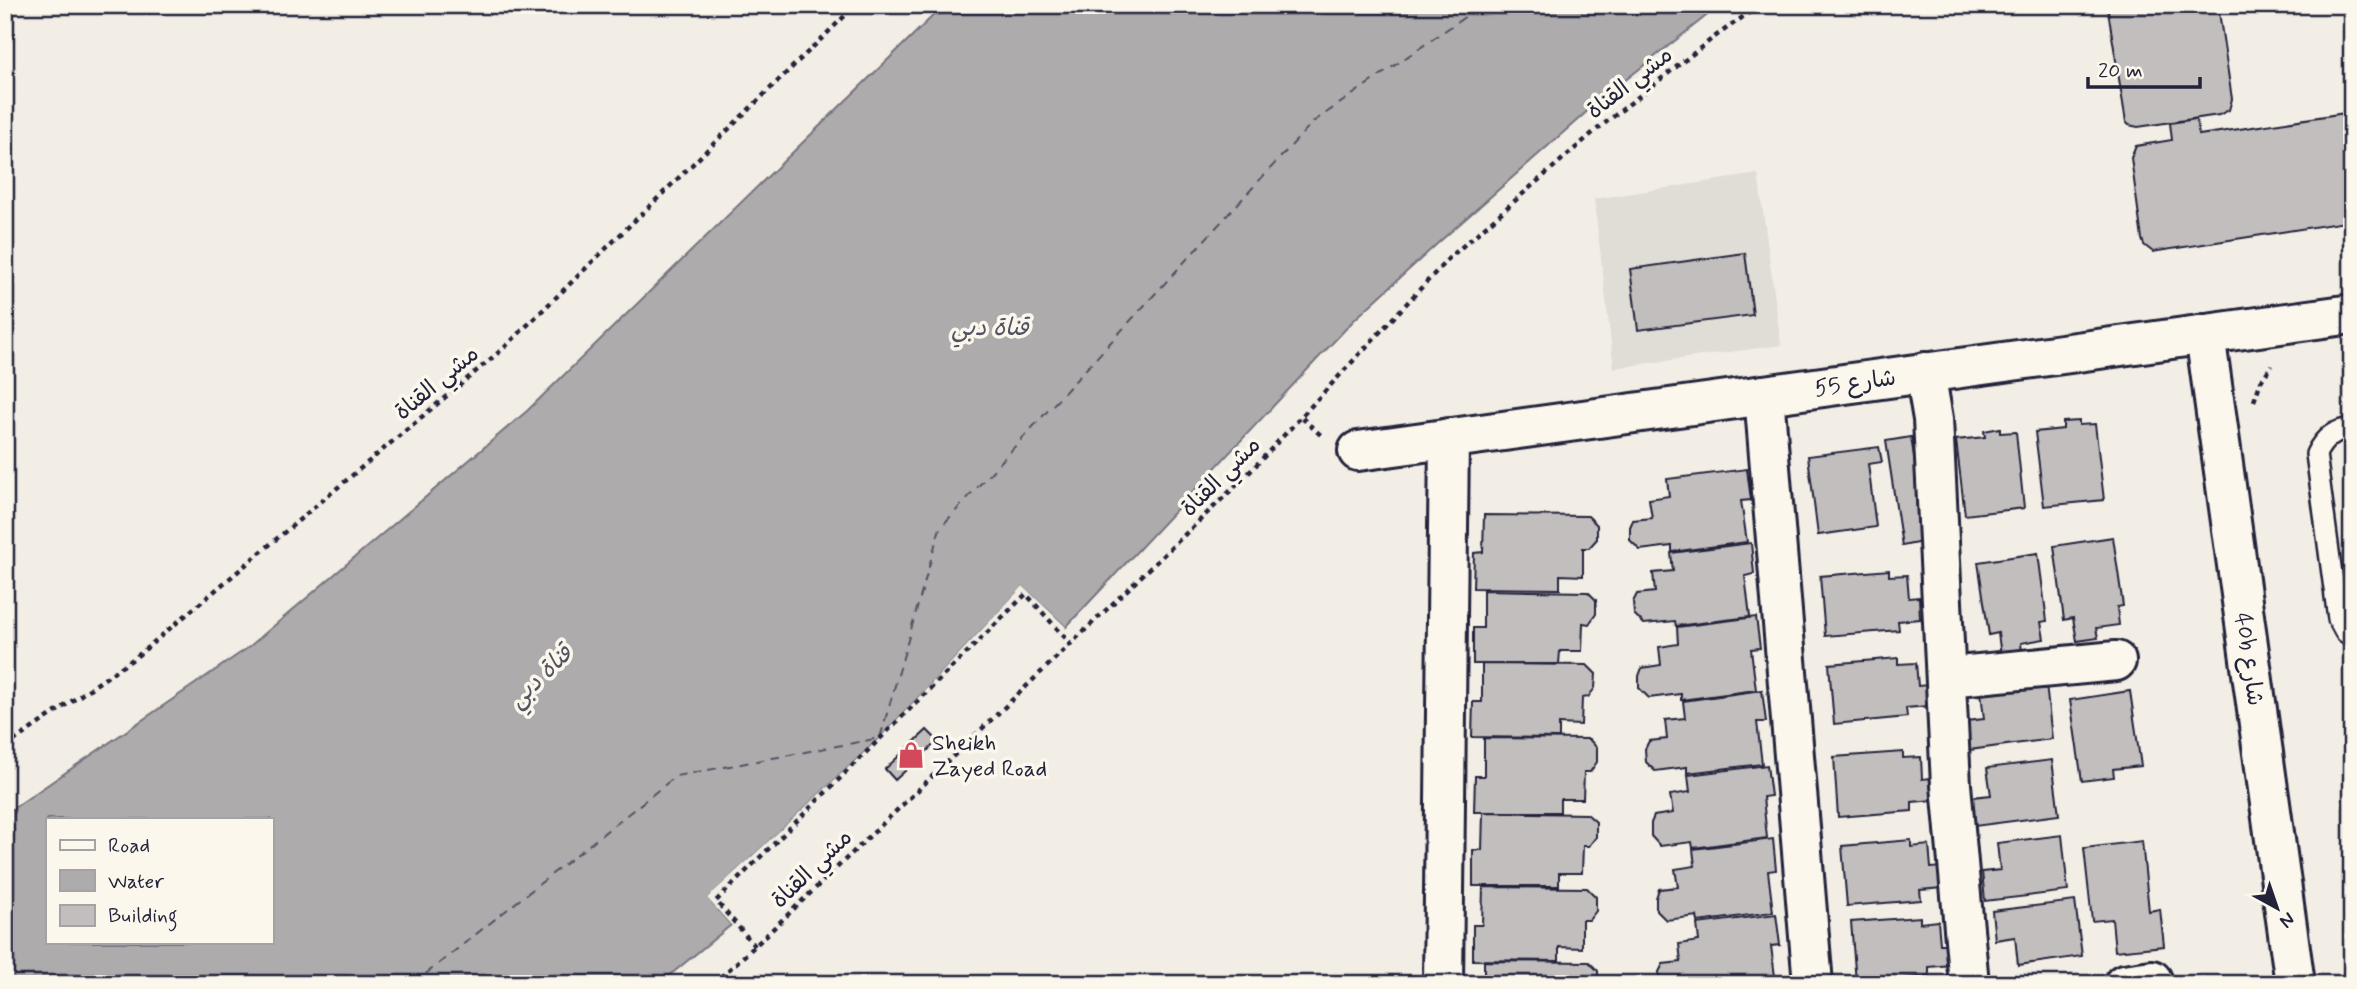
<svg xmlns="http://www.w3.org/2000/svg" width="2357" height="989" viewBox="0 0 2357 989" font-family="Mynerve,'Playpen Sans Arabic',sans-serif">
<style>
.built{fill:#e0dcd6}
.water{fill:#aeabad;stroke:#76747f;stroke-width:2;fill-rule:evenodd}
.pier{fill:#f2eee5}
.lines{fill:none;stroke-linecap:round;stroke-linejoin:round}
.ferry{stroke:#535263;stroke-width:2;stroke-dasharray:9 7;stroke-linecap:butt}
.building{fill:#c2bebe;stroke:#22223b;stroke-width:2}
.lane-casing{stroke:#22223b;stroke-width:24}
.street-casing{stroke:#22223b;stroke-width:44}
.path{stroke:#22223b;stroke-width:4.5;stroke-dasharray:5 5;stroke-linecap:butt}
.lane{stroke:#fbf7ec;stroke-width:19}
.street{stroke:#fbf7ec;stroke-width:38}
.labels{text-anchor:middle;stroke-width:7;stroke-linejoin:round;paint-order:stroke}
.street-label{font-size:23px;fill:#22223b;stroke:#fbf7ec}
.poi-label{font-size:23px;fill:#22223b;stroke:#fbf7ec;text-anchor:start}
.water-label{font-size:24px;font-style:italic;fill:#535263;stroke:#fbf7ec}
</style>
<rect width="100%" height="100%" fill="#f2eee5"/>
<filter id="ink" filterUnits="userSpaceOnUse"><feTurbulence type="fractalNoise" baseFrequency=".0143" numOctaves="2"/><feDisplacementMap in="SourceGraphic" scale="14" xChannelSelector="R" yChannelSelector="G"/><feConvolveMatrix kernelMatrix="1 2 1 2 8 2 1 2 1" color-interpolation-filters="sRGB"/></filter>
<g filter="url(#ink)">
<polygon class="built" points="1758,174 1781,345 1614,368 1594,199"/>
<path class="water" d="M 944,5 L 1720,5 L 1599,101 L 1438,243 L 1354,320 L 1066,627 L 1023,587 L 880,738 L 708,898 L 731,925 L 659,984 L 5,984 L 5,814 L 249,647 L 527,411 ZM 47,819 L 271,819 L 271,942 L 47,942 Z"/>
<polygon class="pier" points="1023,586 1066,627 1063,629 1023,591 882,740 712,898 734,922 734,927 731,925 707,898 880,738"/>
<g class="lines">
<polyline class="ferry" points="413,984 676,776 880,738 940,528 1313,122 1482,5"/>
</g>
<g class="building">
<polygon points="2107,5 2218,5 2232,99 2229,110 2219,115 2138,127 2129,125 2126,122"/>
<polygon points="2352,112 2352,221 2158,251 2153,252 2144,245 2142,239 2131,158 2136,146 2172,140 2170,123 2196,119 2199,135"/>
<polygon points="1745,253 1753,315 1638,330 1630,269"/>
<polygon points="2079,421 2079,425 2095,424 2104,500 2044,506 2035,432 2063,429 2063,422"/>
<polygon points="2000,428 2000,433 2016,432 2024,508 1965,515 1956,440 1985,437 1984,431"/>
<polygon points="1911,437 1927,541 1902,546 1886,441"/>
<polygon points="1879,447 1882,462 1868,464 1876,527 1818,535 1808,456"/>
<polygon points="1747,469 1751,500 1741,501 1747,542 1672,552 1672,546 1640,550 1630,540 1630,527 1633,520 1652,518 1649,499 1669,496 1667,479"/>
<polygon points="1484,515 1588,516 1597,525 1597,539 1589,548 1583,548 1583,576 1560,575 1560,589 1473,588 1474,553 1483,552"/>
<polygon points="2113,537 2123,606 2117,607 2119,625 2096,628 2098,638 2077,641 2073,618 2064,620 2054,546"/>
<polygon points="1751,543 1754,574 1745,576 1750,617 1676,626 1675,621 1644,624 1634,614 1633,602 1637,594 1655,592 1653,573 1673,571 1671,553"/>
<polygon points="2038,553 2047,621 2041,622 2044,639 2021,643 2022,652 2001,656 1998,633 1989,635 1978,562"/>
<polygon points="1889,570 1889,576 1907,575 1909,598 1919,597 1920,619 1898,621 1899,630 1825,636 1820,576"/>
<polygon points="1483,590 1588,592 1596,600 1596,614 1589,624 1583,623 1582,651 1560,651 1559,664 1473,664 1473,628 1483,628"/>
<polygon points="1756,617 1760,648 1751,649 1756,690 1681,700 1681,694 1649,698 1639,688 1639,676 1642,668 1661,665 1659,647 1678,644 1677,627"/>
<polygon points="1898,658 1898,664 1916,663 1918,686 1928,685 1929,706 1906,708 1907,717 1834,724 1829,664"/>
<polygon points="1482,664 1587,665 1596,674 1595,688 1588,697 1582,698 1581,725 1559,724 1559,738 1472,737 1473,702 1482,702"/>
<polygon points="2046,684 2052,739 1969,750 1966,721 1984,719 1981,692"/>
<polygon points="1762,690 1766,722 1757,722 1762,764 1687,773 1687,767 1655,771 1646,762 1645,749 1649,741 1667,739 1665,720 1685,718 1683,701"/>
<polygon points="2130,691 2141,766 2113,769 2114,777 2082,781 2070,700"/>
<polygon points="927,730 938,741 895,780 885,769"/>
<polygon points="1484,738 1589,739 1597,748 1597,762 1590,772 1584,772 1583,799 1560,799 1560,812 1474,812 1475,776 1484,776"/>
<polygon points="1903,752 1903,758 1921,757 1922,779 1932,778 1934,800 1912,802 1912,811 1838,817 1834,757"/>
<polygon points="2052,760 2059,815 1975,826 1972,797 1991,795 1987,768"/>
<polygon points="1767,765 1771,796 1763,797 1767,838 1693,848 1692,842 1660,846 1651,836 1651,823 1654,816 1673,813 1670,795 1690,792 1688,775"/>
<polygon points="1483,812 1587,814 1596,822 1596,837 1589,846 1583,846 1582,873 1559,873 1559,886 1473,886 1473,850 1482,850"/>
<polygon points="2062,835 2068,891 1985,901 1982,872 2000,870 1997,843"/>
<polygon points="1773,839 1776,870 1768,871 1773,912 1698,922 1697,916 1666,920 1656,910 1656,898 1659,889 1678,887 1675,869 1695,866 1693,849"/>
<polygon points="1911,840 1911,847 1929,845 1931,868 1941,867 1943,888 1920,890 1921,900 1847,906 1842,846"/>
<polygon points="2142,841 2149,911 2160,909 2164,946 2115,951 2112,919 2092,921 2084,848"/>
<polygon points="1483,887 1587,888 1596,897 1596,911 1589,920 1582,920 1582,948 1559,947 1559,961 1473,960 1473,925 1482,925"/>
<polygon points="2075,901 2082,956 2018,965 2015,937 1995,940 1992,911"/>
<polygon points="1776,914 1780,945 1771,946 1776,984 1659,984 1659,972 1663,964 1681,962 1679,944 1699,941 1697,924"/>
<polygon points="1920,917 1920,923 1938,921 1940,944 1950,944 1951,965 1929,967 1929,976 1856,982 1851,922"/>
<polygon points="1484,961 1589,962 1598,971 1598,984 1484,984"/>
</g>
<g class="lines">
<defs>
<path id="lane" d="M 2352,428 C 2334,430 2324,438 2316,454 L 2338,619 L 2345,632 L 2352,637"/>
<g id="street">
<polyline points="2205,334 2295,984"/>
<polyline points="1925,372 1933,419 1951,785 1969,984"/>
<polyline points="1764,395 1813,984"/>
<polyline points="1358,451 2352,314"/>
<polyline points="1947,677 2116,661"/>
<polyline points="1443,984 1449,438"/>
<polyline points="2124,984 2152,980"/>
</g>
</defs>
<use href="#lane" class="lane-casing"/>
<use href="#street" class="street-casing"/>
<g class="path">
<polyline points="2254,401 2261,381 2272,365"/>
<polyline points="1302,418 1324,438"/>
<polyline points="5,747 136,657 505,347 856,5"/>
<polyline points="755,946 716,901 1026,594 1070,643"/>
<polyline points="713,984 755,946 1246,476 1448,259 1595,131 1713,38 1760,5"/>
</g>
<use href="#lane" class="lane"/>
<use href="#street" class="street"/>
</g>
</g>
<defs>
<symbol id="shop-bare" viewBox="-9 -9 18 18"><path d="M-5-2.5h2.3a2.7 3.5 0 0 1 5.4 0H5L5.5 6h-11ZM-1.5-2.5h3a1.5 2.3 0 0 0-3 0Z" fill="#d1495b" stroke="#fbf7ec" stroke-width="2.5" paint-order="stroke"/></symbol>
</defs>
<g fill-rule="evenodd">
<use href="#shop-bare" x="892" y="736" width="38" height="38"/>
</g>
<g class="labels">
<g class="street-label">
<text transform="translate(1629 82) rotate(-38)" y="8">مشي القناة</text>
<text transform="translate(436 382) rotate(-40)" y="8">مشي القناة</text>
<text transform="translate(1855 382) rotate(-8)" y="8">شارع 55</text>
<text transform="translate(1220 476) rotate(-45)" y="8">مشي القناة</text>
<text transform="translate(2250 659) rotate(82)" y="8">40b شارع</text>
<text transform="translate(811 868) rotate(-44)" y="8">مشي القناة</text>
</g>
<g class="poi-label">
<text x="932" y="750">Sheikh<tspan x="932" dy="26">Zayed Road</tspan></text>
</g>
<g class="water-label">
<text x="990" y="335">قناة دبي</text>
<text transform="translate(540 676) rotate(-44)" y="8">قناة دبي</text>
</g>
</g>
<rect width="2357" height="989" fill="none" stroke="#fbf7ec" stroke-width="28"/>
<rect x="14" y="14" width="2329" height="961" fill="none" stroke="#22223b" stroke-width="2.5" filter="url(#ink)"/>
<rect x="46" y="818" width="228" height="126" fill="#fbf7ec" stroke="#a4a2a5" stroke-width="2"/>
<rect x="60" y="840" width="35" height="10" fill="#fbf7ec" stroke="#a4a2a5" stroke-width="2"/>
<text x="108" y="852" font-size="21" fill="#22223b">Road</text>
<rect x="60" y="870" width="35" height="21" fill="#aeabad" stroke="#a4a2a5" stroke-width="2"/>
<text x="108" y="888" font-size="21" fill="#22223b">Water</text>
<rect x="60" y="905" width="35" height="21" fill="#c2bebe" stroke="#a4a2a5" stroke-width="2"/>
<text x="108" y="922" font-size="21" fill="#22223b">Building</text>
<g transform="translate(2277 908) rotate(140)" stroke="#fbf7ec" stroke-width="5" paint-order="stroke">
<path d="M0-5L12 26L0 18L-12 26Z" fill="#22223b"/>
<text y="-10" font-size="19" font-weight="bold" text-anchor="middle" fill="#22223b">N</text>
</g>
<path d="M2088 77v10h112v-10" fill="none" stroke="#22223b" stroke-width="3.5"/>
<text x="2098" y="77" font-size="21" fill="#22223b" stroke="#fbf7ec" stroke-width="5" paint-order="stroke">20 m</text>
</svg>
